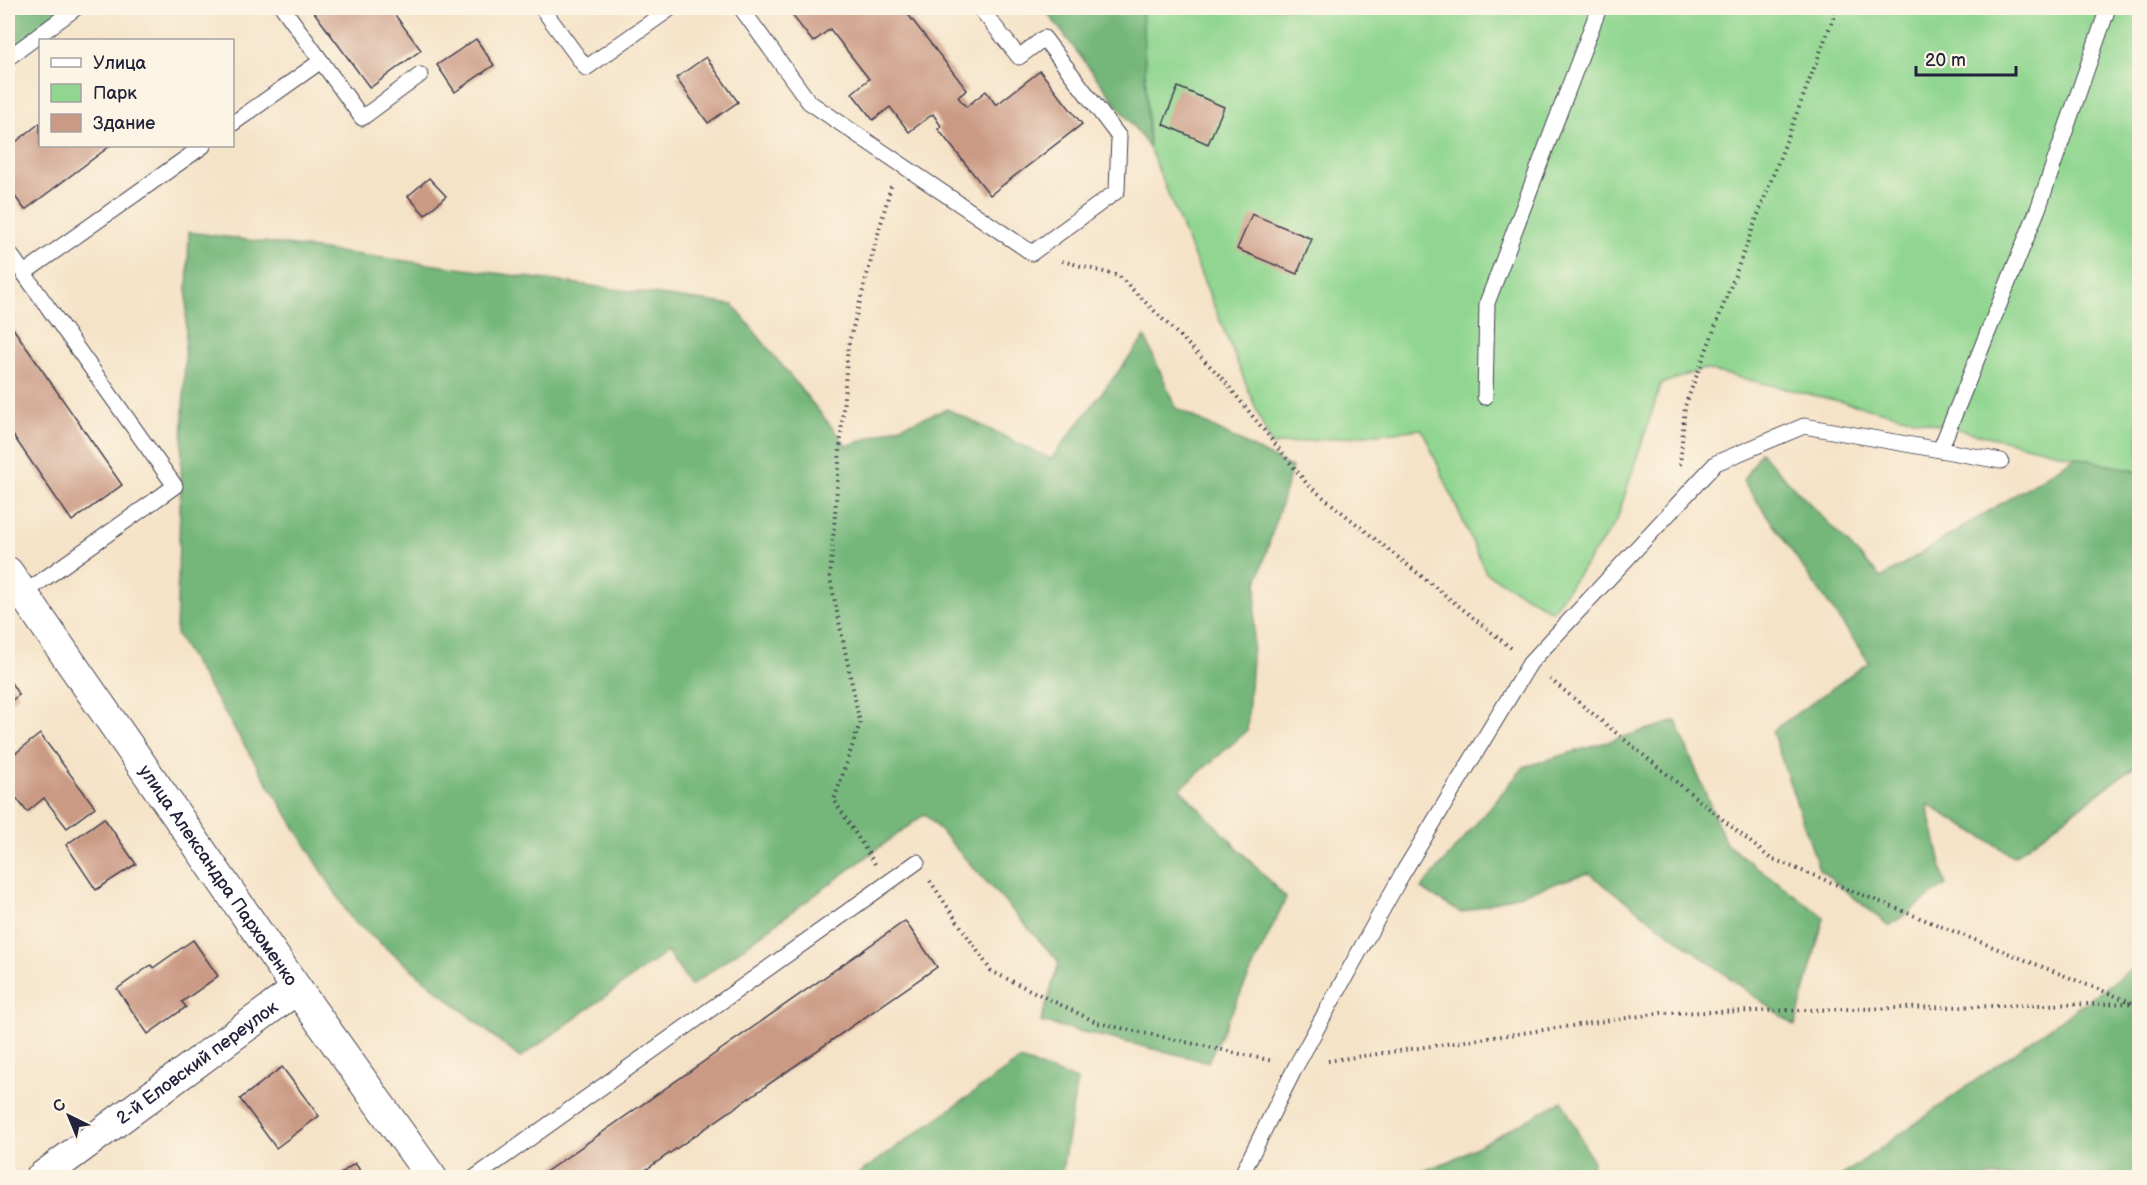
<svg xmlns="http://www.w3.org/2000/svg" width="2147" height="1185" viewBox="0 0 2147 1185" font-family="'Balsamiq Sans',sans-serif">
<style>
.green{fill:#90d690;stroke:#597c66;stroke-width:1.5}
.forest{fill:#74b77a;stroke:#4b6c5a;stroke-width:1.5}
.building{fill:#ca9a84}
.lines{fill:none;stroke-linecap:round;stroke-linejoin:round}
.service-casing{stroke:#423f50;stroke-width:17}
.minor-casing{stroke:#423f50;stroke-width:32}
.path{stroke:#423f50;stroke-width:4;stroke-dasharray:1.5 4.5;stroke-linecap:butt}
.service{stroke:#fff;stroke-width:15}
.minor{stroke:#fff;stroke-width:30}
.labels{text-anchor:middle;stroke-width:5;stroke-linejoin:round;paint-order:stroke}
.street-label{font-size:18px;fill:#22223b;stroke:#fcf5e5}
</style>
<rect width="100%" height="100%" fill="#fcf5e5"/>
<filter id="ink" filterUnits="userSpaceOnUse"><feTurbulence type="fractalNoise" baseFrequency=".0167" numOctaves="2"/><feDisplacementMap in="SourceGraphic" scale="12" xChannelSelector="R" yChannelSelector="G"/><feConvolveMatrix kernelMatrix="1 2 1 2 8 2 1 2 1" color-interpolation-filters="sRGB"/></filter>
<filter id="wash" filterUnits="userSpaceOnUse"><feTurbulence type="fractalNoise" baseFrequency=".008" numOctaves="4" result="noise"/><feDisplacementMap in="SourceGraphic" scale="24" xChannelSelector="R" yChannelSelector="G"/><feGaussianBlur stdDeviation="1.35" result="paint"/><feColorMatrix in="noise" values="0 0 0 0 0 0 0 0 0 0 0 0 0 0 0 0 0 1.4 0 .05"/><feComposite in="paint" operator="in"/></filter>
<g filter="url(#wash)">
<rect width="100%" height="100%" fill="#f5e3c8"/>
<polygon class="green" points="1142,8 2139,8 2139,472 1703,369 1661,384 1616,522 1552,611 1486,573 1422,429 1271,445 1149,147"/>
<g class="forest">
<polygon points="8,8 73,8 8,53"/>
<polygon points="1044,8 1142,8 1149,147"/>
<polygon points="189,232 733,305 847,446 947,409 1051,459 1145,337 1176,408 1292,468 1257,583 1247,731 1180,789 1286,898 1208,1062 1041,1022 1059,962 925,814 691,986 667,952 520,1058 352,920 176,634"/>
<polygon points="1760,452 1881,578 2076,457 2139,472 2139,763 2014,856 1927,804 1946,885 1889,926 1819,869 1772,731 1869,662 1743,481"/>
<polygon points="1676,721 1726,844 1824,917 1795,1026 1588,873 1461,913 1421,889 1524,767"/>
<polygon points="2139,964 2139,1177 1840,1177"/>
<polygon points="1020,1060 1077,1080 1061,1177 854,1177"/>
<polygon points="1562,1101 1593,1162 1590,1177 1408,1177 1452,1160"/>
</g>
<g id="blocks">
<g class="building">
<polygon points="311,8 390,8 421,50 370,88"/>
<polygon points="802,8 903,8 967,90 958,97 966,107 986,91 996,105 1040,71 1082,124 990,195 938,129 941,126 933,114 909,132 890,107 873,120 852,93 869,79 830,29 813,42 792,15"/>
<polygon points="476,39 494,65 455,92 437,65"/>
<polygon points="706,57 738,102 708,123 676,78"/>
<polygon points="1178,87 1224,107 1208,144 1163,124"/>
<polygon points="40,123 40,146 110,146 25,210 8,187 8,148"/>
<polygon points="429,178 446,196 425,215 408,196"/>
<polygon points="1252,214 1312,239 1297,274 1237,249"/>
<polygon points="8,321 122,485 72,521 8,428"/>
<polygon points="8,678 19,695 8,703"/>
<polygon points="40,734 95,807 67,828 44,798 27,812 8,787 8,759"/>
<polygon points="104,818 136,864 96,890 66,845"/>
<polygon points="905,921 937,967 634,1178 537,1178"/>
<polygon points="193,940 218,976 182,1002 186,1007 148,1034 117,989 151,965 153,968"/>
<polygon points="282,1067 319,1116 276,1148 240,1099"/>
<polygon points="355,1163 365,1178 335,1178"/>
</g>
</g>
</g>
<g filter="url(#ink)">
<use href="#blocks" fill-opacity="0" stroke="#423f50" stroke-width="1.5"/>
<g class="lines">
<defs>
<g id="service">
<polyline points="283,8 362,118 420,75"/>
<polyline points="542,8 586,68 671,8"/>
<polyline points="741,8 809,102 1032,253 1117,191 1119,137 1044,38 1019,57 980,8"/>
<polyline points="8,58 76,8"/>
<polyline points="232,124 321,61"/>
<polyline points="8,251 175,486 23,594"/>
<polyline points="24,273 203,146"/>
<polyline points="1485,397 1487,303 1599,8"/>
<polyline points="1940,450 2001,461"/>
<polyline points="474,1178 917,862"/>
<polyline points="1240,1178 1296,1066 1401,876 1530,663 1716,463 1804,426 1940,450 2038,209 2108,8"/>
</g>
<g id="minor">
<path id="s1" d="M 8,572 L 297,989 L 432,1178"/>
<path id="s2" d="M 40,1178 L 297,989"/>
</g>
</defs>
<use href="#service" class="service-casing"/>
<use href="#minor" class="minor-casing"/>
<g class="path">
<polyline points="1062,261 1119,276 1222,378 1308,485 1511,648"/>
<polyline points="1680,465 1685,406 1837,8"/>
<polyline points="1550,679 1770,858 2133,1003"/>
<polyline points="875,864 834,800 860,723 830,578 848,346 891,186"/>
<polyline points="930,881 991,971 1098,1023 1273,1061"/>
<polyline points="1328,1061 1661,1013 2140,1003"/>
</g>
<use href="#service" class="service"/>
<use href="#minor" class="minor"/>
</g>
</g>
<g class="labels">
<g class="street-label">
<text dy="6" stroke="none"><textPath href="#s1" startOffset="369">улица Александра Пархоменко</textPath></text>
<text dy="6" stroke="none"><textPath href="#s2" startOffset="195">2-й Еловский переулок</textPath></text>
</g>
</g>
<rect width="2147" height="1185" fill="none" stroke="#fcf5e5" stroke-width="30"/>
<rect x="39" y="39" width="195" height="108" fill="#fcf5e5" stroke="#a5a1a1" stroke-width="1.5"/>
<rect x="51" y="58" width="30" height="9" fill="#ffffff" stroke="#a5a1a1" stroke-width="1.5"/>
<text x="93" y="69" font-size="18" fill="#22223b">Улица</text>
<rect x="51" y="84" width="30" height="18" fill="#90d690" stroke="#a5a1a1" stroke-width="1.5"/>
<text x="93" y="99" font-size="18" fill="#22223b">Парк</text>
<rect x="51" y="114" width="30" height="18" fill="#ca9a84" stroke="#a5a1a1" stroke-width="1.5"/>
<text x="93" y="129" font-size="18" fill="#22223b">Здание</text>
<g transform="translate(69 1116) rotate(317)" stroke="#fcf5e5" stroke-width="4.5" paint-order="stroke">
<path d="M0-4.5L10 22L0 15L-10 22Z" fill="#22223b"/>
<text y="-9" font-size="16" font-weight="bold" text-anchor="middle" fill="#22223b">С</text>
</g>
<path d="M1916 66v9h100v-9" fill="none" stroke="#22223b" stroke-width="3"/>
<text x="1925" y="66" font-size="18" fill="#22223b" stroke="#fcf5e5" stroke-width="4.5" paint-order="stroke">20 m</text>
</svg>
